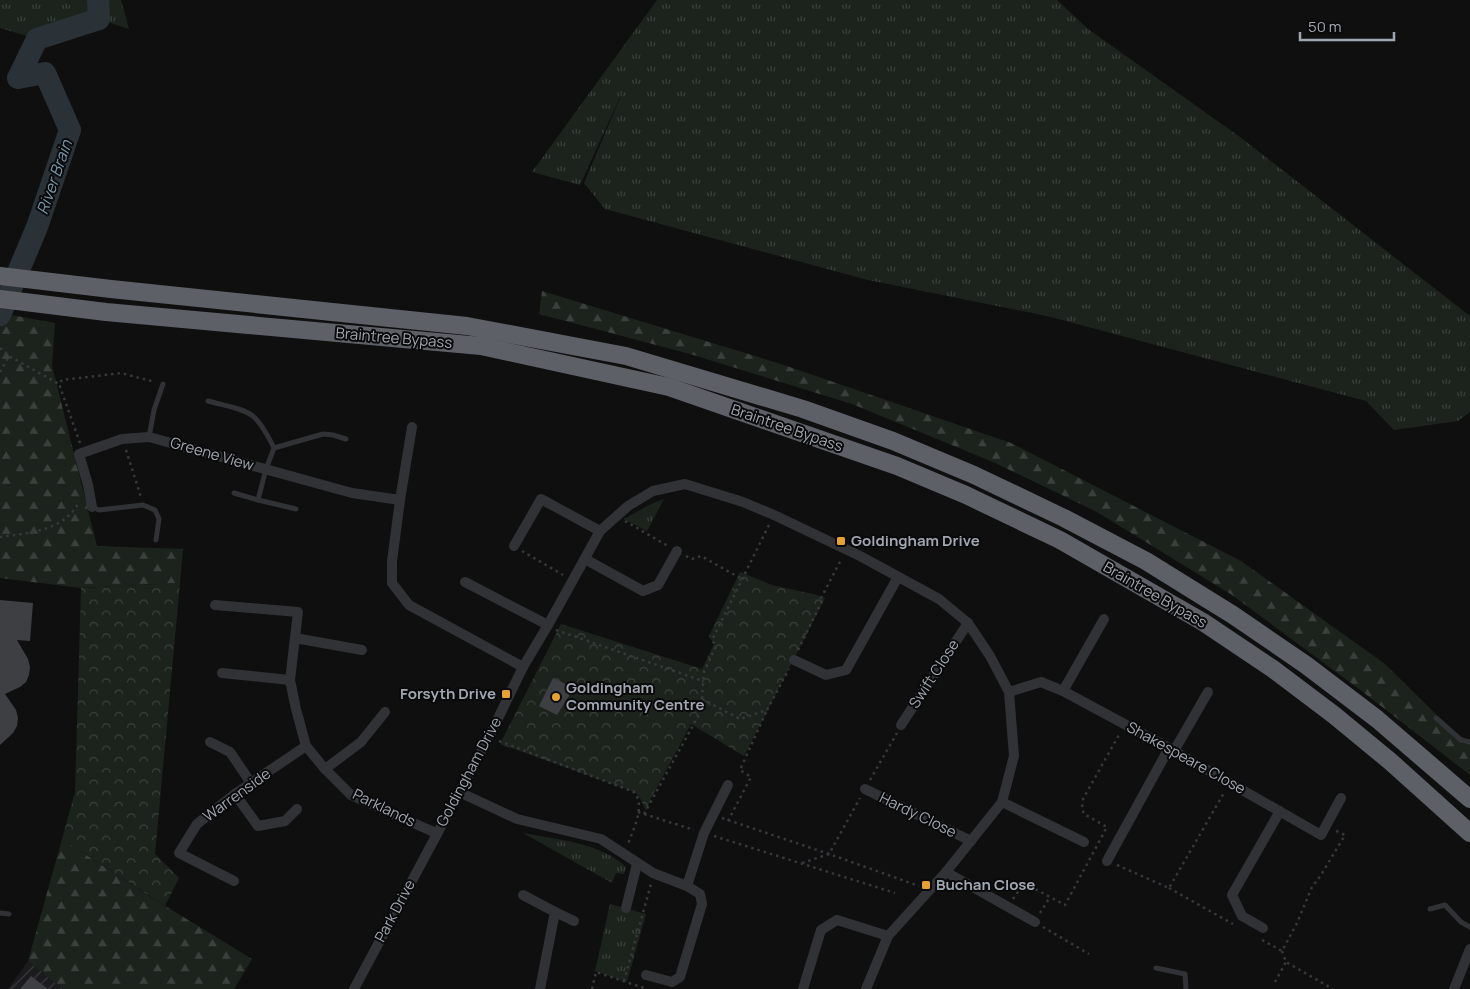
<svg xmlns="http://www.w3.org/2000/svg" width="1470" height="989" viewBox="0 0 1470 989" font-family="Manrope,sans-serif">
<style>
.industrial{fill:url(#industrial-furrows)}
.grass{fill:url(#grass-tufts)}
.forest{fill:url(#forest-firs)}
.park{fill:url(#park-crowns)}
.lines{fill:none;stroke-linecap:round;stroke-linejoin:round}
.river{stroke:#2a3238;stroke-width:22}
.building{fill:#3e3f43}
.path{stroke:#37383c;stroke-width:2.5;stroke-dasharray:2.5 4;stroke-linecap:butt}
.lane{stroke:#313235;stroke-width:5}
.street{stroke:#313235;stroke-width:10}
.highway{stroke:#5d6066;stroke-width:18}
.poi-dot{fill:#e5a133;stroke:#0a0a0b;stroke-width:2}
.labels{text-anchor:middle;stroke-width:4;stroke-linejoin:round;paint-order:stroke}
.street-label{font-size:15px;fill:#a1a7b1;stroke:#0a0a0b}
.poi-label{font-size:15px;font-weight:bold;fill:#a1a7b1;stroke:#0a0a0b;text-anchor:start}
.water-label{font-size:16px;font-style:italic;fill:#7996aa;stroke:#0a0a0b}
</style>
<defs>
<pattern id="industrial-furrows" width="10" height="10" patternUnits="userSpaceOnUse" patternTransform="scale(1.25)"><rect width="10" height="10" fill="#1b1b1d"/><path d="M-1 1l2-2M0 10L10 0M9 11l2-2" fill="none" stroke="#39393b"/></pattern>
<pattern id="grass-tufts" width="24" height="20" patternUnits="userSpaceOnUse" patternTransform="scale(1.25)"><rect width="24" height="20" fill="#1c231c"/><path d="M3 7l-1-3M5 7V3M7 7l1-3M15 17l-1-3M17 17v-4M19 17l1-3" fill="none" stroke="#3a403b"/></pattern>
<pattern id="forest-firs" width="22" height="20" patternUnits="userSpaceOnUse" patternTransform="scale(1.25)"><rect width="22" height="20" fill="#1c231c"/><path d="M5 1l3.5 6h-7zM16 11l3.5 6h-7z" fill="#3a403b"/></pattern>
<pattern id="park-crowns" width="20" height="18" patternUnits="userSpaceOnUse" patternTransform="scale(1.25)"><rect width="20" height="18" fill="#1c231c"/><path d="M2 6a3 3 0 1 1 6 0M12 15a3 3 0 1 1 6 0" fill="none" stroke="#3a403b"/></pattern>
</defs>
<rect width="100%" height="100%" fill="#0f0f10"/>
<polygon class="industrial" points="28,961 63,989 8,989"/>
<g class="grass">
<polygon points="0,0 121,0 129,29 99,19 37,39 0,28"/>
<polygon points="657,0 1057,0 1088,29 1240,137 1470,316 1470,412 1458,421 1394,430 1366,401 1047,316 868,280 605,209 584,183 625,86 580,185 532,172"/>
<polygon points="664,499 647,531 624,519 651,504"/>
<path d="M 523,833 C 555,839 602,843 626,867 L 624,874 L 616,873 L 612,883 Z"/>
<polygon points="610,904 646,914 627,982 595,971"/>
</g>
<g class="forest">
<polygon points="542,291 781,364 1011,443 1241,561 1385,664 1455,733 1470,742 1470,775 1359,689 1232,595 1097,512 993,462 852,404 690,354 539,314"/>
<polygon points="0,313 55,323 52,366 97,546 183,549 180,583 81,588 0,578"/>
<polygon points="62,839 149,896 252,959 234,989 63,989 28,961"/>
</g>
<g class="park">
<polygon points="740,572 772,585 813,594 825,598 744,756 691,724 651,798 646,811 640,798 635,792 500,744 561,624 702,669 714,644 709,636"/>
<polygon points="180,583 155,854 179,878 165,906 62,839 75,792 81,588"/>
</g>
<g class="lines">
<polyline class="river" points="0,315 37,227 70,130 45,73 18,78 37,39 99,19 98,0"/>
</g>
<g class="building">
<polygon points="0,600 33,603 30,641 17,640 28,659 30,667 29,675 26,682 20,687 5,694 16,710 18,718 17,726 13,733 0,745"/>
<polygon points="553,678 574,688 557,715 539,706"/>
<polygon points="31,976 48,989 20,989"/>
</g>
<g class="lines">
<g class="path">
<polyline points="0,348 9,356 59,384"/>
<polyline points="0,372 9,356"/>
<polyline points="80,443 59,384 62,380 121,373 155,382"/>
<polyline points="126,450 141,497"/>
<polyline points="625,521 668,546"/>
<path d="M 0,537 C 29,533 64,531 79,502"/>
<polyline points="522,551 563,575"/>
<polyline points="686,556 692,559 701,556 742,579"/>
<polyline points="556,630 703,681"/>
<polyline points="798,650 823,599 821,598 842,558"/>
<polyline points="702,699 740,719 767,710 789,669"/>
<path d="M 499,741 L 634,792 C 646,805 633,830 628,844"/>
<polyline points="870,780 897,733"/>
<polyline points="638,812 694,830"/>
<polyline points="644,814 701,711 704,672 716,646 712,640 769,525"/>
<polyline points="722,818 829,854 860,798"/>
<polyline points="728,821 751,777 740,770 767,710"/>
<polyline points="714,836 895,893"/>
<polyline points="802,863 829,854 919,886"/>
<polyline points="1117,865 1169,888 1225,791"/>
<polyline points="1169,888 1233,924"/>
<polyline points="1013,899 1024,883 1065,905 1107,827 1084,814 1082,808 1083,799 1120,733"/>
<polyline points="1040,913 1050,897"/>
<polyline points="1043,927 1089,954"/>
<polyline points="1262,940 1282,951 1297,923 1312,887 1321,875 1345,835 1334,830"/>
<polyline points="1282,951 1286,962 1333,989"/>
<polyline points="624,981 651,884"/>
<polyline points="1275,982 1286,962"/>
<polyline points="592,989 596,972 647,989"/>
</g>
<g class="lane">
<path d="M 208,401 C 221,405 244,408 254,417 C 263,425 269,438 274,448 L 266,469 L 258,500 L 296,509"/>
<polyline points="149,437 154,410 163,384"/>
<polyline points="274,448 323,434 333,435 346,439"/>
<polyline points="234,493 258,500"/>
<polyline points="92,507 99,510 143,505 155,510 159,519 156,540"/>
<polyline points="1436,718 1461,740 1470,742"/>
<polyline points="1430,909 1445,905 1461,922 1470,927"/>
<polyline points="0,913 9,914"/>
<polyline points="1156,968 1185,974 1186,989"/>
</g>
<g class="street">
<polyline points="412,427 400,500 392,561 392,583 409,605 523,667"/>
<polyline points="92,507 88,485 79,454 122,439 149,437 352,493 400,500"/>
<polyline points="514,546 541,499 600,531"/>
<polyline points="585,559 643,591 658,585 677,551"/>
<polyline points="465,582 548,625"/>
<polyline points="215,605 298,612 290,680 296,709 306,746 325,769 351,795 436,833"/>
<polyline points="295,638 362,650"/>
<polyline points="794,660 826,675 846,670 898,577"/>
<polyline points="222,673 290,680"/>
<polyline points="1063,691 1104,619"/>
<polyline points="1009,692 1041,682 1063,691 1169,748 1321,835 1341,798"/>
<polyline points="901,725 968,623"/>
<polyline points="210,742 230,752 251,783"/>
<polyline points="1174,751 1208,692"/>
<polyline points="325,769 361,742 385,712"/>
<polyline points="865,789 971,841"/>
<polyline points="459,792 517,819 601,839 653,873 687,886 700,894 702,904 680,977 672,982 646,975"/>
<polyline points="235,794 258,826 285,821 297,809"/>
<polyline points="1002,802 1084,842"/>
<polyline points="1107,861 1169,748"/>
<polyline points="946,872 1035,922"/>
<polyline points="234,881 179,853 197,824 235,794 306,746"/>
<polyline points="687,886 704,833 728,785"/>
<polyline points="523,895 555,912 540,989"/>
<polyline points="626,908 637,864"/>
<polyline points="555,912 574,921"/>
<polyline points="1263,928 1242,916 1232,895 1280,811"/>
<polyline points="354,989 489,737 523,667 548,625 600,531 628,506 653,491 685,484 743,502 774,515 860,556 939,599 968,623 990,656 1009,692 1014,756 1002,802 946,872 888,936 866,989"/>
<polyline points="803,989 821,930 837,920 888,936"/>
<polyline points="1454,989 1470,949"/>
</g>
<g class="highway">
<polyline points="0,276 111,289 467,326 626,356 803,409 893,441 974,475 1064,518 1146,561 1233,615 1306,665 1377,719 1470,799"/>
<polyline points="0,299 106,312 481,346 669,387 897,466 966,495 1060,540 1203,622 1273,669 1334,715 1391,762 1470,833"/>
</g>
</g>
<g class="poi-dot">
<rect x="836" y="536" width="10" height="10" rx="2.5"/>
<rect x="501" y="689" width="10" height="10" rx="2.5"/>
<circle cx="556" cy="697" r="5"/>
<rect x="921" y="880" width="10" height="10" rx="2.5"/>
</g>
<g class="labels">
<g class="street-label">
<text transform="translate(394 338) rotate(5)" y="5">Braintree Bypass</text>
<text transform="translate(787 428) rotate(19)" y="5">Braintree Bypass</text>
<text transform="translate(212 454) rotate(16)" y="5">Greene View</text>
<text transform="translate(1155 595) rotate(30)" y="5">Braintree Bypass</text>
<text transform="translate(934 674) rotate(-57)" y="5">Swift Close</text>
<text transform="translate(1186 758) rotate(29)" y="5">Shakespeare Close</text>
<text transform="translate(469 772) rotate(-62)" y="5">Goldingham Drive</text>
<text transform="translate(237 795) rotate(-36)" y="5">Warrenside</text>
<text transform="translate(384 808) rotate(26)" y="5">Parklands</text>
<text transform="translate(918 815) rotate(26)" y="5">Hardy Close</text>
<text transform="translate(395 911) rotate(-62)" y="5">Park Drive</text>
</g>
<g class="poi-label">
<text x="851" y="546">Goldingham Drive</text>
<text x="566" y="693">Goldingham<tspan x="566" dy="17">Community Centre</tspan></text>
<text x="496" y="699" text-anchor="end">Forsyth Drive</text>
<text x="936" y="890">Buchan Close</text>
</g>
<g class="water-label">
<text transform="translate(54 177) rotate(-71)" y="6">River Brain</text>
</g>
</g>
<path d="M1300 32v8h94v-8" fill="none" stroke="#a1a7b1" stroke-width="2.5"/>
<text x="1308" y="32" font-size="15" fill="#a1a7b1" stroke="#0a0a0b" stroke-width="4" paint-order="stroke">50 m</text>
</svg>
